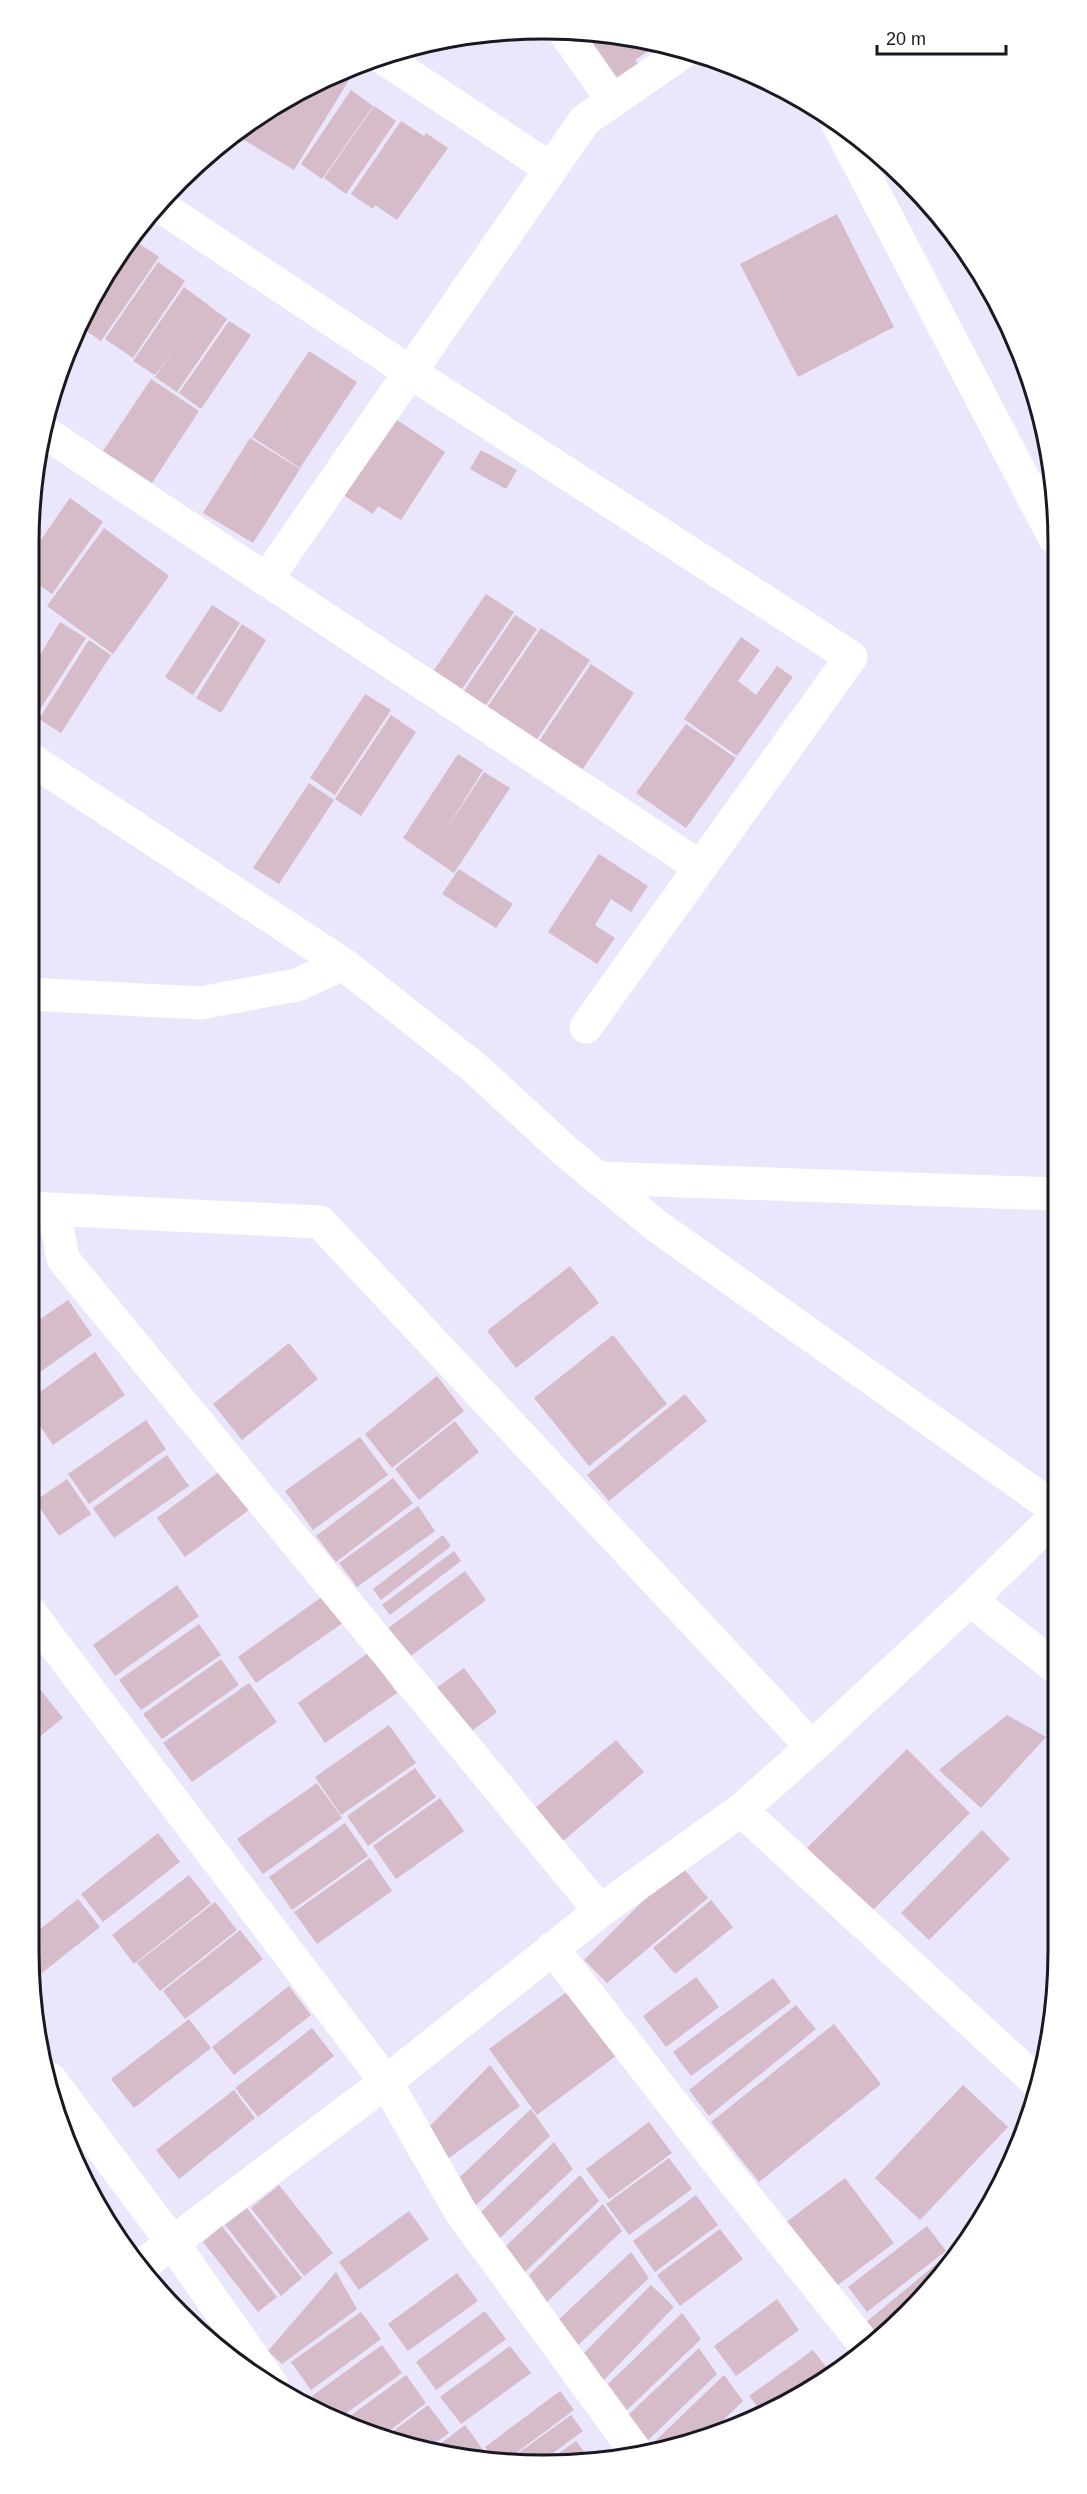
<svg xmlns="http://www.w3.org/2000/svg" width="1087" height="2494" viewBox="0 0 1087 2494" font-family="Helvetica,sans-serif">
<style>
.building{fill:#d6bbc9}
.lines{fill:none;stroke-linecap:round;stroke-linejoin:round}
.minor{stroke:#fff;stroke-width:33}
.rim{fill:none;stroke:#1a1821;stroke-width:3}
</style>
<rect width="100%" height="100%" fill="#eae6fc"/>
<g class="building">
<polygon points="578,32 611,33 659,44 635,60 638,64 612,81"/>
<polygon points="345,71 352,75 294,170 244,140 258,117 316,81"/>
<polygon points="351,90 373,106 322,179 301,164"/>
<polygon points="374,106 396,121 346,194 324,178"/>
<polygon points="401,121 424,136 426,133 448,148 397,220 375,205 373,209 351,194"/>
<polygon points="837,214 894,327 798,377 740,264"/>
<polygon points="134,236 139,239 137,242 159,257 101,341 79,326 98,286"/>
<polygon points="158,262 185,281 133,358 105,339"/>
<polygon points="184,287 227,319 177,392 155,377 171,354 155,375 133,361"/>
<polygon points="229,321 251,335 201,409 179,393"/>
<polygon points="309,351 357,382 300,468 252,437"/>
<polygon points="151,379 199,411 152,483 103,451"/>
<polygon points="391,416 445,452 401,520 378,506 373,514 340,493"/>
<polygon points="250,438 300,469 253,543 203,513"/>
<polygon points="481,450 517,470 506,489 470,469"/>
<polygon points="70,498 103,522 52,594 29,578 29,557"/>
<polygon points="104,528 169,576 113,654 47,606"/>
<polygon points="486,594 514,612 462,689 434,670"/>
<polygon points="212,605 240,623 193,695 165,677"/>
<polygon points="515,615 537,629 482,711 460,697"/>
<polygon points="60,622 86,638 35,717 29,713 29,673"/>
<polygon points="242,624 266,640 221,713 196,698"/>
<polygon points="541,628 590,660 533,745 484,712"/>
<polygon points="741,637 760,650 738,681 756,695 777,666 793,677 737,756 684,719"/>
<polygon points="89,640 111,655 61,733 39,719"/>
<polygon points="591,664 634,693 580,773 537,744"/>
<polygon points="365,694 391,710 335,795 310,778"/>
<polygon points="391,715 416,732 361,816 335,799"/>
<polygon points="686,724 736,758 686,828 636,793"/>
<polygon points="458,754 483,770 445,831 484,772 510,788 454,873 403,838"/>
<polygon points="309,783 334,800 279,884 253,868"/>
<polygon points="599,854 648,886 631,912 611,899 595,925 615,938 597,964 548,932"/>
<polygon points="459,869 513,904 496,928 442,894"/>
<polygon points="570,1266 599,1303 516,1368 487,1331"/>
<polygon points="68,1300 92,1335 29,1380 29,1327"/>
<polygon points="613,1335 667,1404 589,1466 534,1398"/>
<polygon points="289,1343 318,1379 242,1440 213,1404"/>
<polygon points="95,1352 125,1395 53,1445 29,1410 29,1400"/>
<polygon points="437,1376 464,1411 392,1468 365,1434"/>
<polygon points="685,1394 707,1421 609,1501 587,1475"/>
<polygon points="146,1420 166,1449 89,1504 68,1474"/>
<polygon points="455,1421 479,1452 419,1500 395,1469"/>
<polygon points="360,1437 388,1475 313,1530 285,1491"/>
<polygon points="167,1455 189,1486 114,1538 93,1508"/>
<polygon points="224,1468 253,1507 185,1557 157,1518"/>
<polygon points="393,1478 413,1503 336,1562 316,1536"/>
<polygon points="67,1479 91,1514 59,1536 35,1501"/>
<polygon points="418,1506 435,1531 357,1587 339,1563"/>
<polygon points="443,1535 451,1546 381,1600 373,1589"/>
<polygon points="454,1551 461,1561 390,1615 382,1605"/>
<polygon points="465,1571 486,1600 404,1661 383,1632"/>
<polygon points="177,1585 199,1616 115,1676 93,1645"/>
<polygon points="323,1596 343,1623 256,1683 238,1657"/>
<polygon points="199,1624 221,1655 141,1710 119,1680"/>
<polygon points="368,1653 397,1693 325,1743 298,1703"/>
<polygon points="221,1659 239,1685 162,1739 143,1714"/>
<polygon points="464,1668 497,1712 469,1733 435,1689"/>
<polygon points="249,1683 277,1722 192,1782 163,1743"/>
<polygon points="40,1689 63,1718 29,1745 29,1698"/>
<polygon points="1007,1715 1046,1737 981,1808 939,1770"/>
<polygon points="389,1725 416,1763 341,1815 315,1777"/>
<polygon points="616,1740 644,1772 563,1841 535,1808"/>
<polygon points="907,1749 970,1813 871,1912 807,1848"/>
<polygon points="415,1768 436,1797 368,1846 347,1816"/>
<polygon points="317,1783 342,1818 263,1874 237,1839"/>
<polygon points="440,1798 464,1831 396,1879 373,1846"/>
<polygon points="345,1823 368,1856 292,1910 269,1877"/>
<polygon points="982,1830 1010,1859 929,1940 901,1913"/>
<polygon points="158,1833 180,1862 103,1922 81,1894"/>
<polygon points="370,1858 392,1891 317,1944 294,1912"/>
<polygon points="680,1864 708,1898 607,1983 584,1960"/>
<polygon points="189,1875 211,1903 134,1964 112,1935"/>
<polygon points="78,1899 100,1927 33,1980 29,1938"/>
<polygon points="711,1900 733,1927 675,1974 653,1948"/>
<polygon points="215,1902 237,1930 160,1991 137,1963"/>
<polygon points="240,1930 263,1959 185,2019 163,1991"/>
<polygon points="696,1977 719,2007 666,2047 643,2016"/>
<polygon points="773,1978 791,2002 691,2076 673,2052"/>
<polygon points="289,1986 311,2015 234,2075 212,2047"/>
<polygon points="572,1988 620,2053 537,2115 489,2049"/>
<polygon points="796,2005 816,2029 709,2116 689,2090"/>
<polygon points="189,2019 211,2048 134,2108 111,2079"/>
<polygon points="834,2024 881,2084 759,2182 711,2122"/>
<polygon points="312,2028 334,2056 258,2117 235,2088"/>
<polygon points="490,2065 520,2106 445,2161 423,2133"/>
<polygon points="963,2085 1008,2127 920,2220 875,2178"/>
<polygon points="234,2090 255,2118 179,2179 156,2150"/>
<polygon points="531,2109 550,2136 475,2206 457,2180"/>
<polygon points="649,2122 672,2153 609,2199 586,2169"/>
<polygon points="554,2142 573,2169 499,2239 480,2213"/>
<polygon points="669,2158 692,2189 629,2235 606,2204"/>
<polygon points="580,2175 599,2201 525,2272 506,2246"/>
<polygon points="845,2178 894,2243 834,2288 785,2223"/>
<polygon points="279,2185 333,2253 304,2276 251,2208"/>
<polygon points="696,2195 718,2225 655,2272 633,2241"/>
<polygon points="603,2204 622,2231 547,2302 529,2275"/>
<polygon points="247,2208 302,2278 281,2296 225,2225"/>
<polygon points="409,2211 429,2239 359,2290 339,2262"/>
<polygon points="973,2222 974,2223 959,2251 953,2245"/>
<polygon points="222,2226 277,2297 258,2312 203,2242"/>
<polygon points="927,2226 946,2251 867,2312 848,2287"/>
<polygon points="720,2229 743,2259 680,2306 657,2275"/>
<polygon points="631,2252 649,2278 575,2348 556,2322"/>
<polygon points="946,2256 952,2264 879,2340 865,2323"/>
<polygon points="336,2272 357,2309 282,2364 268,2351"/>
<polygon points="457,2273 478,2301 408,2351 388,2324"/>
<polygon points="162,2282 186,2313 185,2314 156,2290 155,2288"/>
<polygon points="651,2285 674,2307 603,2381 579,2358"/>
<polygon points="777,2299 799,2330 736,2376 714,2346"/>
<polygon points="485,2311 506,2339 436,2390 416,2362"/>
<polygon points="361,2312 381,2339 311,2390 291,2362"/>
<polygon points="682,2313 701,2339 627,2410 608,2384"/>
<polygon points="382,2345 402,2373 341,2417 322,2410 312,2396"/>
<polygon points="510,2346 531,2373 461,2424 440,2397"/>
<polygon points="699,2348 717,2374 643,2445 624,2419"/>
<polygon points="813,2350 832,2375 801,2396 761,2411 749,2396"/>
<polygon points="406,2375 426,2403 385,2434 346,2419"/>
<polygon points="724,2375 743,2401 714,2429 654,2452 650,2446"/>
<polygon points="560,2391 574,2410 504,2462 495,2461 485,2447"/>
<polygon points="428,2405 449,2433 426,2449 388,2435"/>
<polygon points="571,2415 583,2431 537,2465 506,2462"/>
<polygon points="465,2425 486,2454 478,2459 443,2456 431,2451"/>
<polygon points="576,2441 591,2461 542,2465"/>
</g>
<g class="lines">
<g class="minor">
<polyline points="564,31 613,101"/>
<polyline points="382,57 551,169"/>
<polyline points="837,122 1054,537"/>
<polyline points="157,204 410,372 851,657 586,1027"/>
<polyline points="47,434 700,867"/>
<polyline points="266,580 585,120 686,50"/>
<polyline points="29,758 343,964 475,1068 564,1150 654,1224 1057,1510"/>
<polyline points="29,994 200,1003 297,985 343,964"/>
<polyline points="597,1178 1056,1194"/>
<polyline points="29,1208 320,1222 812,1747"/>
<polyline points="54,1211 63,1259 600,1911"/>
<polyline points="970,1600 1058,1669"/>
<polyline points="29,1611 386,2082 460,2211 639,2456"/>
<polyline points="741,1810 1037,2082"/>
<polyline points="552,1948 715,2158 868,2349"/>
<polyline points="50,2079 172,2242 272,2385"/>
<polyline points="140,2267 386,2082 600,1911 741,1810 812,1747 970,1600 1057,1515"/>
</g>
</g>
<path d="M0 0H1087V2494H0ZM543 39H544A504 504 0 0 1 1048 543V1951A504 504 0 0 1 544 2455H543A504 504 0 0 1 39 1951V543A504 504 0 0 1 543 39Z" fill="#fff" fill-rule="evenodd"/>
<path class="rim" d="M543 39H544A504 504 0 0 1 1048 543V1951A504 504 0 0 1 544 2455H543A504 504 0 0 1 39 1951V543A504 504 0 0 1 543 39Z"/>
<path d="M877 45v9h129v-9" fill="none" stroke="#1a1821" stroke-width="3"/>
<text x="886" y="45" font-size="18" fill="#1a1821" stroke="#ffffff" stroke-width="4.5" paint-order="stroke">20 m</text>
</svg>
